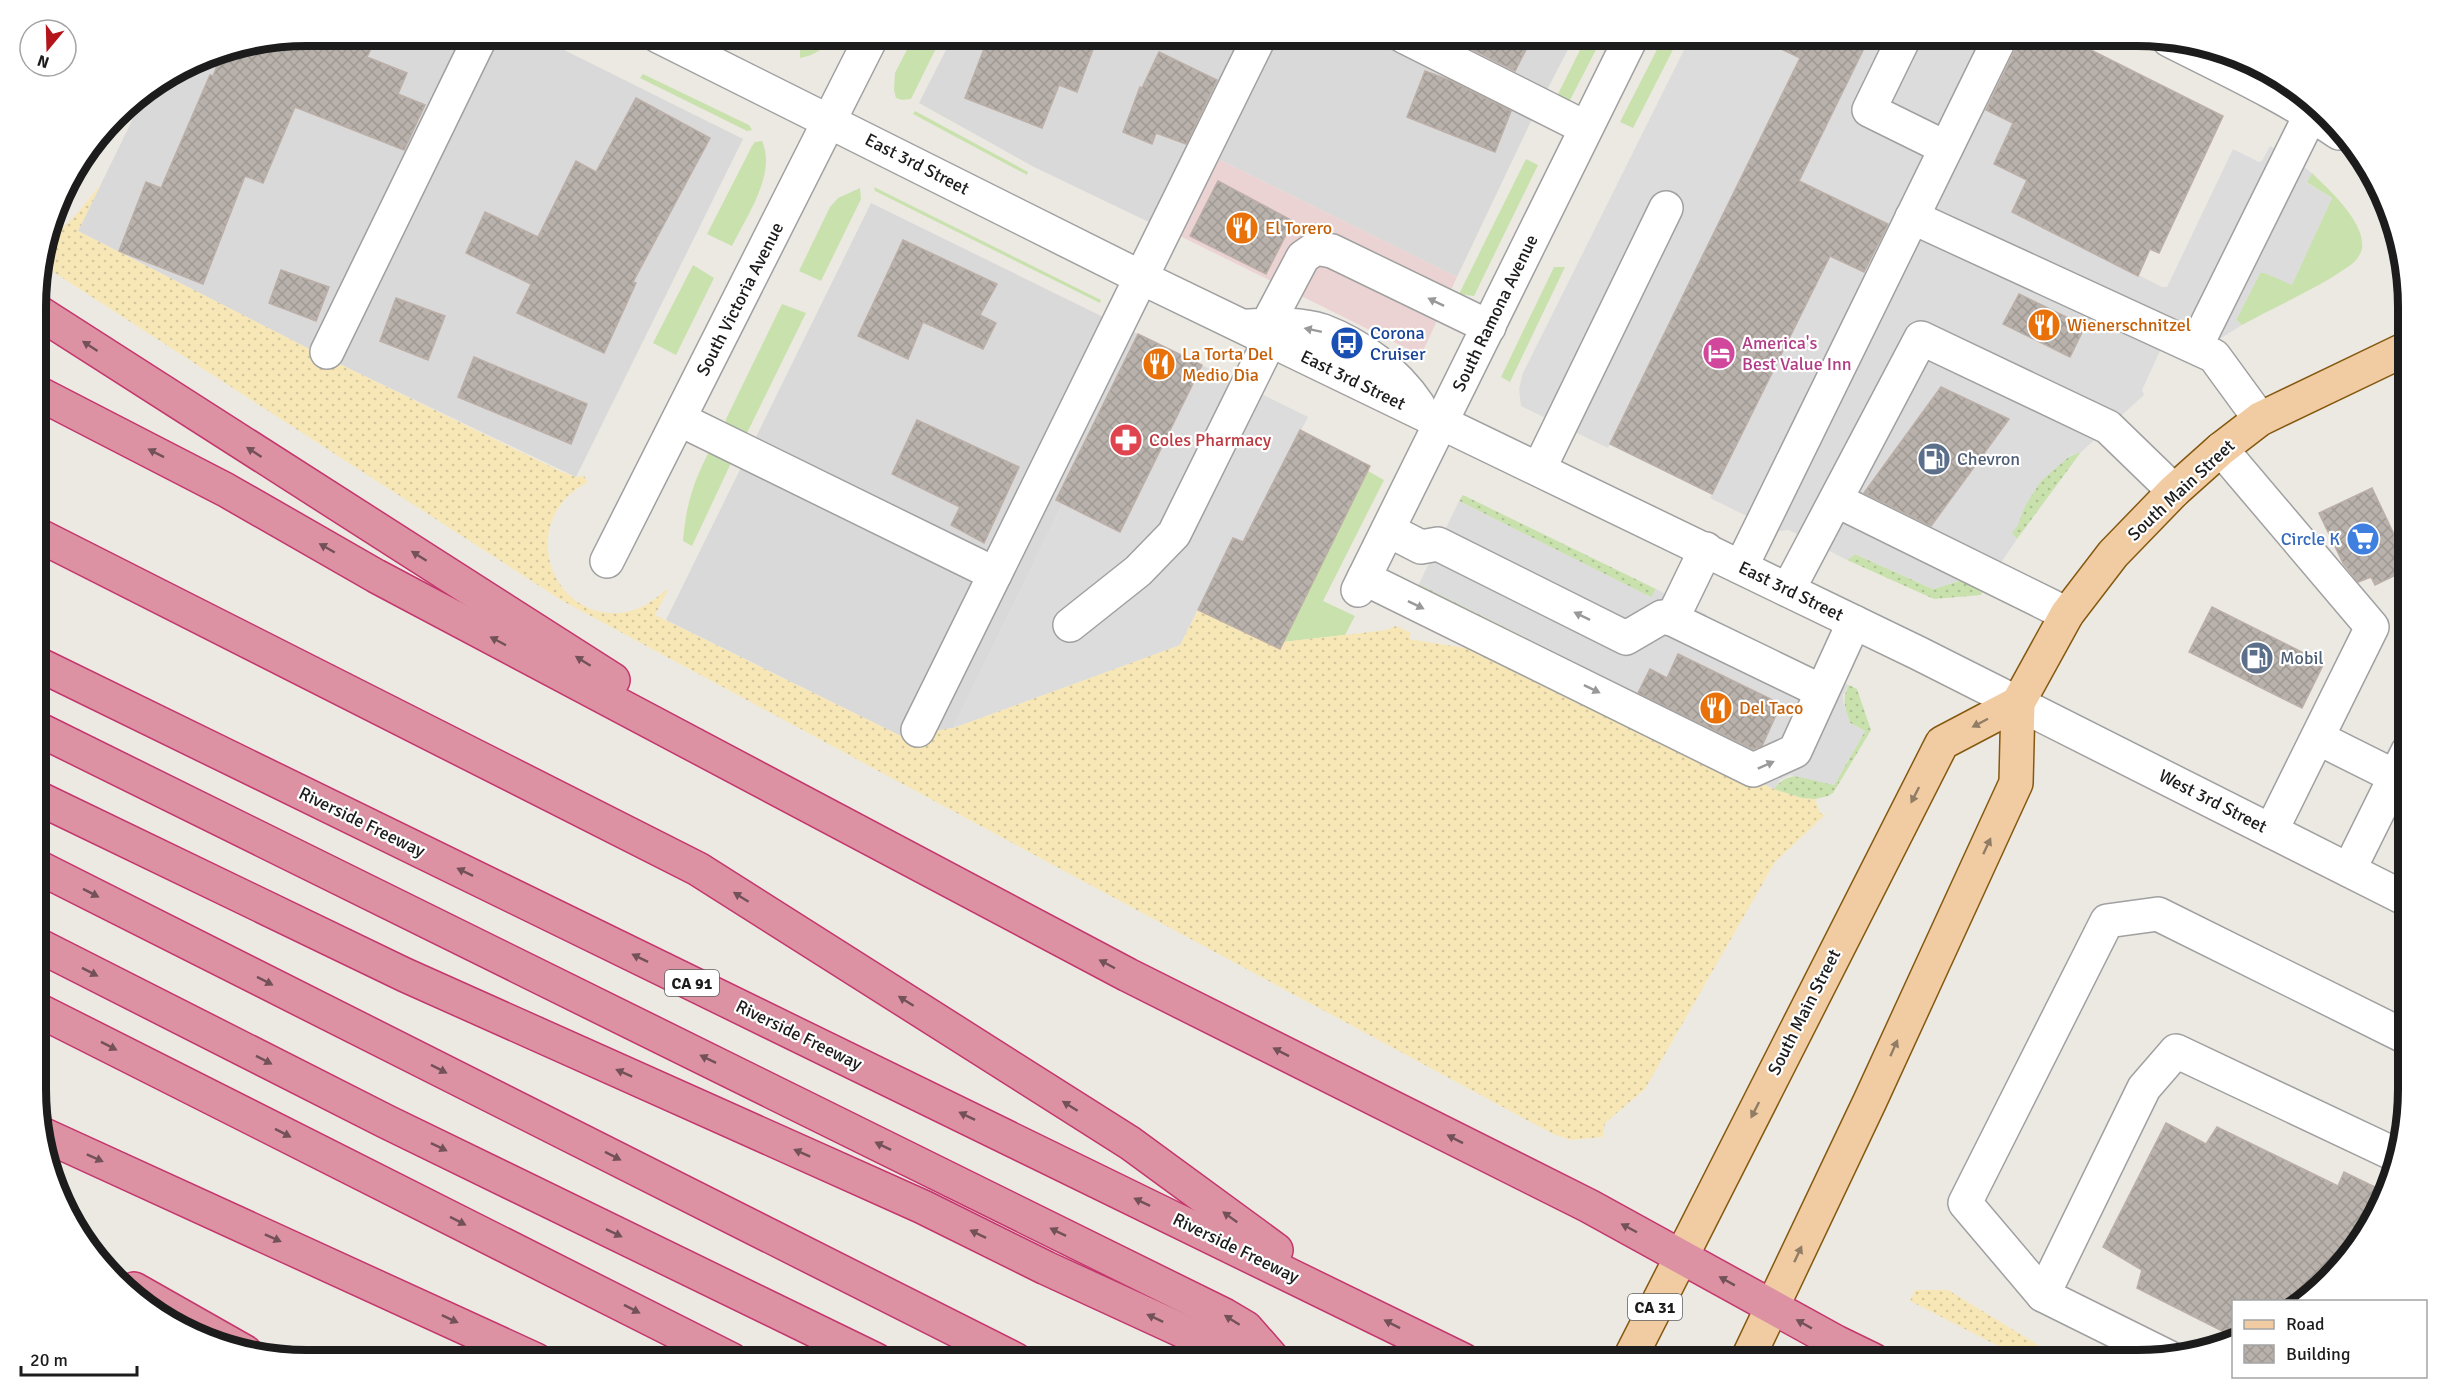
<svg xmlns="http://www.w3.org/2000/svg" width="2445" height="1396" viewBox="0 0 2445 1396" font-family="Signika,sans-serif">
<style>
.residential{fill:#dad9d9}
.commercial{fill:#ecd3d3}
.grass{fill:#c9e2ad}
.sand{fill:url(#sand-dots)}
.garden{fill:url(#garden-dots)}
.parking{fill:#dcdcdc;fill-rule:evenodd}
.building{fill:url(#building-cross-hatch);stroke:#bcafa7;stroke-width:1.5}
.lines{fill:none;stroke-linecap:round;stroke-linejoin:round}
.minor-casing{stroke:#a0a0a0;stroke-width:36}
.major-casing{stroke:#85590f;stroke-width:36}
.highway-casing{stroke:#c4366d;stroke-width:36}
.minor{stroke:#fff;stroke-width:33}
.major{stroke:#f1cca3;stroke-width:33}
.highway{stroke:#dc92a3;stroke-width:33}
.oneway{fill:#999}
.oneway2{fill:#725159}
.oneway3{fill:#917d66}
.labels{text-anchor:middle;stroke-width:4.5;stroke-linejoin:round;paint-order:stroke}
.shield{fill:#fff;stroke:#606060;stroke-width:1.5}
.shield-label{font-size:16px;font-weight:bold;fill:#1c1c1c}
.street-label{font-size:18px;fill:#1c1c1c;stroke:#fff}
.food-label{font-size:18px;fill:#c56008;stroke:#fff;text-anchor:start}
.transit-label{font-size:18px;fill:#164399;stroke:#fff;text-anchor:start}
.hotel-label{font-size:18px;fill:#b23c85;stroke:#fff;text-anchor:start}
.health-label{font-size:18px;fill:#be3a42;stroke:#fff;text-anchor:start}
.service-label{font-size:18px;fill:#4e5e75;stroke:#fff;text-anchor:start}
.shop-label{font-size:18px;fill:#366cbe;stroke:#fff;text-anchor:end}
.rim{fill:none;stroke:#1c1c1c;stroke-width:8}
</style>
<defs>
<pattern id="sand-dots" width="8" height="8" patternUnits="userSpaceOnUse" patternTransform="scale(1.5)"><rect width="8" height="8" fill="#f7e7b7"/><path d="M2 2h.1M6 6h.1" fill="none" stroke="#d3c69d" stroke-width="1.8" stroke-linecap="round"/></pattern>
<pattern id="garden-dots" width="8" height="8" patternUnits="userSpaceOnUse" patternTransform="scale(1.5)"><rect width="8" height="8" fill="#c9e2ad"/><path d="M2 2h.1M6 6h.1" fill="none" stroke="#acc194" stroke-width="1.8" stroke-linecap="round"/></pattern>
<pattern id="building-cross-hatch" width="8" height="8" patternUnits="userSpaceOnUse" patternTransform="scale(1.5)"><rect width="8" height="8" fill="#b9b2ac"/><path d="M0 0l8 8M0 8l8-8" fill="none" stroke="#9e9893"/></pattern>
</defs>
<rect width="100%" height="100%" fill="#ece9e3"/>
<g class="residential">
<polygon points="307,36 536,36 743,139 576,477 323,356 78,231 146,92 204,57"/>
<polygon points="953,36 1248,36 1155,225 1034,167 919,103"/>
<polygon points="1275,36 1374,36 1533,117 1457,277 1216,158"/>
<polygon points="1432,36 1575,36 1546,92"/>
<polygon points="871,203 1138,334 1057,499 1063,503 953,728 901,736 666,620"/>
</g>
<polygon class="commercial" points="1216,158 1457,277 1423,351 1414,352 1180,236"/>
<g class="grass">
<path d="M 807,36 L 832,36 C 824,49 815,55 800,58 L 800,49 Z"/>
<polygon points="914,36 942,36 911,99 902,100 896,98 894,90 895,73"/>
<polygon points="1587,36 1603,36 1569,102 1557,96"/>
<polygon points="1664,36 1680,36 1633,128 1620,122"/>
<polygon points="643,74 749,125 752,130 747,131 640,78"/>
<polygon points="915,111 1028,172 1027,175 913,114"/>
<path d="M 762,141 C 777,174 746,217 732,246 L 707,234 L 752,146 L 755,142 Z"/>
<polygon points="1526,159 1538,165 1474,296 1459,294"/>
<path d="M 2312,173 C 2329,190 2366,222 2362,249 C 2360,255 2357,260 2352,264 C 2319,288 2278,305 2242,325 L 2236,320 L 2260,273 L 2265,273 L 2292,284 L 2332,198 L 2306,182 Z"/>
<polygon points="874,187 1101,300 1100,303 875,191"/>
<polygon points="860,188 861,199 821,281 799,271 830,207 838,198"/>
<polygon points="693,265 714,278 676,355 653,343"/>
<polygon points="1554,267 1565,267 1510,382 1501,377"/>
<polygon points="782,304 806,313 746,435 726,424 726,419"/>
<path d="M 710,450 L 732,461 L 692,546 L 683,541 C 686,505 693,482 710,450 Z"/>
<polygon points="1368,471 1384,480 1323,601 1355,616 1345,635 1283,642"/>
</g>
<g class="sand">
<path d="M 101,184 L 78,231 L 323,356 L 560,471 L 576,477 L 584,476 L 588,482 C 510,523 556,633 634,610 C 647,606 658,596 669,588 L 655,615 L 901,736 L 953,728 L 1180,645 L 1198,610 L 1279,648 L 1283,642 L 1387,630 L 1396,626 L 1411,633 L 1409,639 L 1471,649 L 1496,657 L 1774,789 L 1802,798 L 1815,799 L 1820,813 L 1825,815 L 1775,862 L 1645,1089 L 1605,1123 L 1603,1137 L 1570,1140 L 1553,1134 L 561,600 L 41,264 L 49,236 C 72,225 85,202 101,184 Z"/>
<polygon points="1915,1290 1948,1290 2061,1359 2024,1359 1910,1301"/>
</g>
<g class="garden">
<path d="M 2081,452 L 2017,539 L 2011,533 C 2018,525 2020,517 2024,508 C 2034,486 2057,458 2081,452 Z"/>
<polygon points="1463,495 1656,589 1652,598 1459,501"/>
<polygon points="1855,554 1933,589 1962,580 1983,589 1981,595 1934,599 1847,560"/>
<polygon points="1419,584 1624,687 1621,692 1416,590"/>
<path d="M 1849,685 L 1857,689 L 1871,730 L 1844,775 L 1833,793 L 1828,796 L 1815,799 L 1802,798 L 1774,789 C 1790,766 1811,780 1834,785 L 1865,731 L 1850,723 C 1845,707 1841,699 1849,685 Z"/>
</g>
<g class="parking">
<polygon points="1691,36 1754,36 1800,58 1608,448 1521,406 1519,389 1523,373"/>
<path d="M 1870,36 L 2019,36 L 1982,108 L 2013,123 L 1995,164 L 2027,180 L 2013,212 L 2162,287 L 2167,287 L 2169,283 L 2233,149 L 2259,162 L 2262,161 L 2270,146 L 2290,156 L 2312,173 L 2307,183 L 2332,198 L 2292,285 L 2265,273 L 2260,273 L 2236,320 L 2242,325 L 2202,350 L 2160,351 L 2142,390 L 2144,395 L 2081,452 L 2071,455 L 2041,481 L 2025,506 L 2018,525 L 2012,533 L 2017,539 L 1992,576 L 1961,580 L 1933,589 L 1855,554 L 1847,560 L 1789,530 L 1777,531 L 1710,498 L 1829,255 L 1868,274 L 1892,226 L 1799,181 ZM 1941,387 L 2009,419 L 1928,531 L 1859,500 Z"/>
<polygon points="1202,365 1308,417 1243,542 1233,539 1180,645 953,728 1063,503"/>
<polygon points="1459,501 1651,597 1656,589 1707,615 1704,619 1802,668 1806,664 1849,685 1843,695 1843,701 1850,723 1865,731 1834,785 1790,775 1780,780 1774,789 1746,776 1780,705 1679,654 1667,678 1649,670 1638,694 1419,584"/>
</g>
<g class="building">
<polygon points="307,36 377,36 367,57 407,73 398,94 425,105 404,150 295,107 263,183 245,176 203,284 119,251 146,182 161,188 210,75 213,76 222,53"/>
<polygon points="989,36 1098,36 1077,92 1059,85 1042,128 965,98"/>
<polygon points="1480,36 1533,36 1515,71 1473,50"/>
<polygon points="1754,36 1870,36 1799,181 1888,224 1864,272 1830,256 1712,494 1610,444 1800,58"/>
<polygon points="2020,36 2063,36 2223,116 2159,253 2150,249 2138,276 2012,212 2027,180 1994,164 2013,123 1986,110 2018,44"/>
<polygon points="1159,52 1217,80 1186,144 1156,133 1152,144 1123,132 1140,87 1142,88"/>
<polygon points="1425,71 1449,80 1511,111 1495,152 1407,117"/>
<polygon points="636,98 710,138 633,282 636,283 604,353 517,313 531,284 466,253 485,212 538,237 576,161 596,172"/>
<polygon points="1218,181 1293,221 1266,274 1190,236"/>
<polygon points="903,240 997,284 980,315 996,323 983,349 923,322 908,359 858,336"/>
<polygon points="281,270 329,287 316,321 269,303"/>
<polygon points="2019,294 2085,326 2070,357 2003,324"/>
<polygon points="396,298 445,316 428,360 380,341"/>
<polygon points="1138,334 1202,365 1120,532 1056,500"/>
<polygon points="474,357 587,404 571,444 458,397"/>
<polygon points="1941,387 2009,419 1931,526 1864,493"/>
<polygon points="917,420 1019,467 984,543 951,525 960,507 892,474"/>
<polygon points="1300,430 1370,466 1280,649 1198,610 1233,538 1243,542"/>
<polygon points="2372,488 2408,564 2408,569 2375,585 2371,577 2358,582 2343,563 2319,513"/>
<polygon points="2212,607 2324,663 2302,708 2189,652"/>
<polygon points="1678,654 1781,704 1762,746 1753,749 1638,693 1650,669 1667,678"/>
<polygon points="2166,1123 2206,1144 2217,1127 2338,1186 2344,1172 2383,1191 2373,1224 2300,1302 2234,1302 2234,1337 2137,1288 2142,1270 2103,1247"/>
</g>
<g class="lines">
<defs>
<g id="minor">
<polyline points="658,36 1140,277 1918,653 2408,900"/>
<polyline points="1403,36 1586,128"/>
<polyline points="1905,36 1869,110 1946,148"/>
<path d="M 2169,40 C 2226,69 2285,96 2339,133"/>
<polyline points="1912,217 2214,356 2260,419"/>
<path d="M 1248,326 C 1272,325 1299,323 1323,331 C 1360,345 1396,372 1418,405"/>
<polyline points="2196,346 2311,114"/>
<polyline points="327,352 481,36"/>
<polyline points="679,419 995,574 918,730"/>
<polyline points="2221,449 2372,627 2271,831"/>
<polyline points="1539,469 1666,208"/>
<polyline points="1836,500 2067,614"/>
<polyline points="1388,530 1421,547 1438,544 1626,638 1662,617 1672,619 1821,691"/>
<polyline points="607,561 872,36"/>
<polyline points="1741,567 2001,36"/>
<polyline points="995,574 1260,36"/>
<polyline points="1364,578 1753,770 1795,751 1854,622"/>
<polyline points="1358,590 1632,36"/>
<polyline points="1788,590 1921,338 2108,427 2174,491"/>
<polyline points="1672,619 1706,549"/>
<polyline points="1070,625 1138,571 1174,534 1270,340 1267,325 1303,257 1316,248 1332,251 1489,327"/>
<polyline points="2318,738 2408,783"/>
<polyline points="2349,870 2408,751"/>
<polyline points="2043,1295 2144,1088 2176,1051 2394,1154"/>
<polyline points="2168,1357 2043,1295 1965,1203 2107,921 2158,914 2408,1038"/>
</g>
<g id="major">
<polyline points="1629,1360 1942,743 2018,703"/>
<polyline points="1747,1360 1870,1101 2016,783 2018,703 2067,614 2113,554 2174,491 2221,449 2260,419 2408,348"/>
</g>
<g id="highway">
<polyline points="38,312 613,680"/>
<polyline points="38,393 226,490 376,576 1128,975 1589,1206 1836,1342 1873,1360"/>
<polyline points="38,535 698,869 1130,1143 1276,1250"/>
<polyline points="38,664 1463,1360"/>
<polyline points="38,729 1224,1315 1246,1328 1274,1360"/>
<polyline points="38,798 405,975 923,1207 1046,1268 1246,1360"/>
<polyline points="38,867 1016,1360"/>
<polyline points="38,945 387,1122 876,1360"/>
<polyline points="38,1010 732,1360"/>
<polyline points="42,1134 536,1360"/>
<polyline points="134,1289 245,1352"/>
</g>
</defs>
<use href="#minor" class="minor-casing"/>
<use href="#major" class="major-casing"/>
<use href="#highway" class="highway-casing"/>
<use href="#minor" class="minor"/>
<use href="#major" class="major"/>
<use href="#highway" class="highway"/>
</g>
<defs><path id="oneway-solid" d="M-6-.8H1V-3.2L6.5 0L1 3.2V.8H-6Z" transform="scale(1.5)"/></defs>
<g class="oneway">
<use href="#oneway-solid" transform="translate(1436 302) rotate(-154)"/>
<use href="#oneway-solid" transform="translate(1313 330) rotate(-168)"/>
<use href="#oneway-solid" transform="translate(1416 605) rotate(26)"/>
<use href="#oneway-solid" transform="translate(1582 616) rotate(-154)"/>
<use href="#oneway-solid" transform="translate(1592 689) rotate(26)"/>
<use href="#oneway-solid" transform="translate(1766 765) rotate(-24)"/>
</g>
<g class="oneway2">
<use href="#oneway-solid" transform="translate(90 346) rotate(-147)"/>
<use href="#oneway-solid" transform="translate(254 452) rotate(-147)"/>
<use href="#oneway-solid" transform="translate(156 453) rotate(-153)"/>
<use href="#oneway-solid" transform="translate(327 548) rotate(-150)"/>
<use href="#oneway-solid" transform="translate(419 556) rotate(-148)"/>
<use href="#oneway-solid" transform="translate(498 641) rotate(-152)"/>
<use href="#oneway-solid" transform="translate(583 661) rotate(-148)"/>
<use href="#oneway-solid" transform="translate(465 872) rotate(-154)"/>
<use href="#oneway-solid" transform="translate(91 893) rotate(27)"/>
<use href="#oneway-solid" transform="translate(741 897) rotate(-148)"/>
<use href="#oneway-solid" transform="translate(640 958) rotate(-154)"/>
<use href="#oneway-solid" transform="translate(1107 964) rotate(-152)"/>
<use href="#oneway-solid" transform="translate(90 972) rotate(27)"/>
<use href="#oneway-solid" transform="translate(265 981) rotate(27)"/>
<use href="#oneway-solid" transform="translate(906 1001) rotate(-148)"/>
<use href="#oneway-solid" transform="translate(109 1046) rotate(27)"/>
<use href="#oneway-solid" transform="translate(1281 1052) rotate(-153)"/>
<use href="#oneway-solid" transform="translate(708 1059) rotate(-154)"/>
<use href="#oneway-solid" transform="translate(264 1060) rotate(27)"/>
<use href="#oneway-solid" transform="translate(439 1069) rotate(27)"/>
<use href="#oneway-solid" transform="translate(624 1073) rotate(-156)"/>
<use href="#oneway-solid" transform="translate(1070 1106) rotate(-148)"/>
<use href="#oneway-solid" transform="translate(967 1116) rotate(-154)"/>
<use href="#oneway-solid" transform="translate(283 1133) rotate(27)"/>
<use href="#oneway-solid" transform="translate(1455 1139) rotate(-153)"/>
<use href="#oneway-solid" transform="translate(883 1146) rotate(-154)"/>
<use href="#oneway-solid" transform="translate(439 1147) rotate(26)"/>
<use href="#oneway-solid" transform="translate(802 1153) rotate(-156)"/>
<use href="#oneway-solid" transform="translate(613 1156) rotate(27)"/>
<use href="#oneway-solid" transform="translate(95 1158) rotate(24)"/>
<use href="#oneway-solid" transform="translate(1142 1202) rotate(-154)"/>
<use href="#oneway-solid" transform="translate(1230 1217) rotate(-144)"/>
<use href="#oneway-solid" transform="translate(458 1221) rotate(27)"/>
<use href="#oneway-solid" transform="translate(1629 1228) rotate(-152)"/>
<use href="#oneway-solid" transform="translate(1058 1232) rotate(-154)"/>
<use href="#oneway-solid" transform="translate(614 1233) rotate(26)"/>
<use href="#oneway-solid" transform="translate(978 1234) rotate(-154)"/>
<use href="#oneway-solid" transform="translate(273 1238) rotate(24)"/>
<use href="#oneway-solid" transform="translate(1727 1281) rotate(-151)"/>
<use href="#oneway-solid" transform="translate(632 1309) rotate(27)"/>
<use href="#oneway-solid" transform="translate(1155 1318) rotate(-155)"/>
<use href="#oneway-solid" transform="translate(450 1319) rotate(25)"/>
<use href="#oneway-solid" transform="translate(1232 1320) rotate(-148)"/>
<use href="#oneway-solid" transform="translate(1392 1324) rotate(-153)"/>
<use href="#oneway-solid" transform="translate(1804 1324) rotate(-151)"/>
</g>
<g class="oneway3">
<use href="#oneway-solid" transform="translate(1980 723) rotate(152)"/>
<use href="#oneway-solid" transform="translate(1915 795) rotate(117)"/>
<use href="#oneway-solid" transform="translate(1987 846) rotate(-65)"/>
<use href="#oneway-solid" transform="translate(1894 1048) rotate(-66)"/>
<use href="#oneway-solid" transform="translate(1755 1110) rotate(117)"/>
<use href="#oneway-solid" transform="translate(1798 1254) rotate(-65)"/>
</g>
<defs>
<symbol id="restaurant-disc" viewBox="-11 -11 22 22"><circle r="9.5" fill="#e8710a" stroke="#fff"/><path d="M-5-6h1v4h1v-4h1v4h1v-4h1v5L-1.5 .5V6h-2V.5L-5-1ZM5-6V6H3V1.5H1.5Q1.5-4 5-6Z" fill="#fff"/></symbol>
<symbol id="bus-disc" viewBox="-11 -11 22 22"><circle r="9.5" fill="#1a4fb4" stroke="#fff"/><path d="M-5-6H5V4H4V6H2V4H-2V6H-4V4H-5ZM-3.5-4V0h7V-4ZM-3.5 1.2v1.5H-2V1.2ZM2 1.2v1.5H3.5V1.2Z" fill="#fff"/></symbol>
<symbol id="hotel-disc" viewBox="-11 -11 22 22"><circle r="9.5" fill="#d1479c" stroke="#fff"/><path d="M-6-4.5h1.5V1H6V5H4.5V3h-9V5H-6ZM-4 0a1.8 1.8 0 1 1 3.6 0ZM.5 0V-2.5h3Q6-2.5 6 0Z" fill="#fff"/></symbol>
<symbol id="pharmacy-disc" viewBox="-11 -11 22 22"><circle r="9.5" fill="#e0444e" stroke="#fff"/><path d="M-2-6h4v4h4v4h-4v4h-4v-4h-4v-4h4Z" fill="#fff"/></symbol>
<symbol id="fuel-disc" viewBox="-11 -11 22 22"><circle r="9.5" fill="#5c6f8a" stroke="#fff"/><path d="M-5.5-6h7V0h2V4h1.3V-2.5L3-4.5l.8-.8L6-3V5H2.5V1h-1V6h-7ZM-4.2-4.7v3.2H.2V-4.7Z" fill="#fff"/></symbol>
<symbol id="supermarket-disc" viewBox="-11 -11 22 22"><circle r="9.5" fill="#3f7fe0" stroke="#fff"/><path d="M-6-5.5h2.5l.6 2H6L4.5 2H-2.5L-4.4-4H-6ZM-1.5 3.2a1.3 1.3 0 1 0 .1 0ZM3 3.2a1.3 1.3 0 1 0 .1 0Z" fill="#fff"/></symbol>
</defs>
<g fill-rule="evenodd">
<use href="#restaurant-disc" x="1223" y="209" width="38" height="38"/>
<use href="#restaurant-disc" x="2025" y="306" width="38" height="38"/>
<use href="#bus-disc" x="1328" y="324" width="38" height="38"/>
<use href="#hotel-disc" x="1700" y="334" width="38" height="38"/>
<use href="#restaurant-disc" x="1140" y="345" width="38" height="38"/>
<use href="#pharmacy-disc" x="1107" y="421" width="38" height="38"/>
<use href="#fuel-disc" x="1915" y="440" width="38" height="38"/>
<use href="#supermarket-disc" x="2344" y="520" width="38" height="38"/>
<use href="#fuel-disc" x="2238" y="639" width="38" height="38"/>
<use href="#restaurant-disc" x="1697" y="689" width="38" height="38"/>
</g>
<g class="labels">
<g class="shield">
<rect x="665" y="970" width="54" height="26" rx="4.5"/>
<rect x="1628" y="1294" width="54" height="26" rx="4.5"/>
</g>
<g class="shield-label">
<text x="692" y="989">CA 91</text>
<text x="1655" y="1313">CA 31</text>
</g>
<g class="street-label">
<text transform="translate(917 164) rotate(27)" y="6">East 3rd Street</text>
<text transform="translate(740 299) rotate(-63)" y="6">South Victoria Avenue</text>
<text transform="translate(1495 313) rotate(-64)" y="6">South Ramona Avenue</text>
<text transform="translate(1353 380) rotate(26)" y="6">East 3rd Street</text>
<text transform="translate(2181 490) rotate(-43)" y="6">South Main Street</text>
<text transform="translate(1791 591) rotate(26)" y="6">East 3rd Street</text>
<text transform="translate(2213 801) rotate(27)" y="6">West 3rd Street</text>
<text transform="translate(362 822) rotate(26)" y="6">Riverside Freeway</text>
<text transform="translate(1804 1012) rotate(-63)" y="6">South Main Street</text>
<text transform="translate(799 1035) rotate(26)" y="6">Riverside Freeway</text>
<text transform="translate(1236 1248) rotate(26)" y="6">Riverside Freeway</text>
</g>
<g class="food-label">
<text x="1265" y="234">El Torero</text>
<text x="2067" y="331">Wienerschnitzel</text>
<text x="1182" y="360">La Torta Del<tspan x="1182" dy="21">Medio Dia</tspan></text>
<text x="1739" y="714">Del Taco</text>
</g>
<g class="transit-label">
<text x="1370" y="339">Corona<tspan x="1370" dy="21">Cruiser</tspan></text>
</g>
<g class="hotel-label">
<text x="1742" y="349">America's<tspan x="1742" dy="21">Best Value Inn</tspan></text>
</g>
<g class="health-label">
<text x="1149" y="446">Coles Pharmacy</text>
</g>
<g class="service-label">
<text x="1957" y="465">Chevron</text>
<text x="2280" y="664">Mobil</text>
</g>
<g class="shop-label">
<text x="2340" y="545">Circle K</text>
</g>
</g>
<path d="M0 0H2445V1396H0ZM307 46H2137A261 261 0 0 1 2398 307V1089A261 261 0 0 1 2137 1350H307A261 261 0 0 1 46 1089V307A261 261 0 0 1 307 46Z" fill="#fff" fill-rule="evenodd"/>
<path class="rim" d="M307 46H2137A261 261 0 0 1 2398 307V1089A261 261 0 0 1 2137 1350H307A261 261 0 0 1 46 1089V307A261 261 0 0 1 307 46Z"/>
<rect x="2232" y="1300" width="195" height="78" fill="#ffffff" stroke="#a4a4a4" stroke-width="1.5"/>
<rect x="2244" y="1320" width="30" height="9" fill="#f1cca3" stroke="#a4a4a4" stroke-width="1.5"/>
<text x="2286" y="1330" font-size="18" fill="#1c1c1c">Road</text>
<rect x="2244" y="1345" width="30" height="18" fill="url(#building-cross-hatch)" stroke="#a4a4a4" stroke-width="1.5"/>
<text x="2286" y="1360" font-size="18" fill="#1c1c1c">Building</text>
<g transform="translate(48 48) rotate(199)"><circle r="28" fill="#ffffff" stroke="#a4a4a4" stroke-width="1.5"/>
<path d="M0-4.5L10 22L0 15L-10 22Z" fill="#b4151b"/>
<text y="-9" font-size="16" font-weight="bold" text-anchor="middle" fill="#1c1c1c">N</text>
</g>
<path d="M21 1366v9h116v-9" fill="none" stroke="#1c1c1c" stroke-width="3"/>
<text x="30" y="1366" font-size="18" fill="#1c1c1c" stroke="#ffffff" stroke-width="4.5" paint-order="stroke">20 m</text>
</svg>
